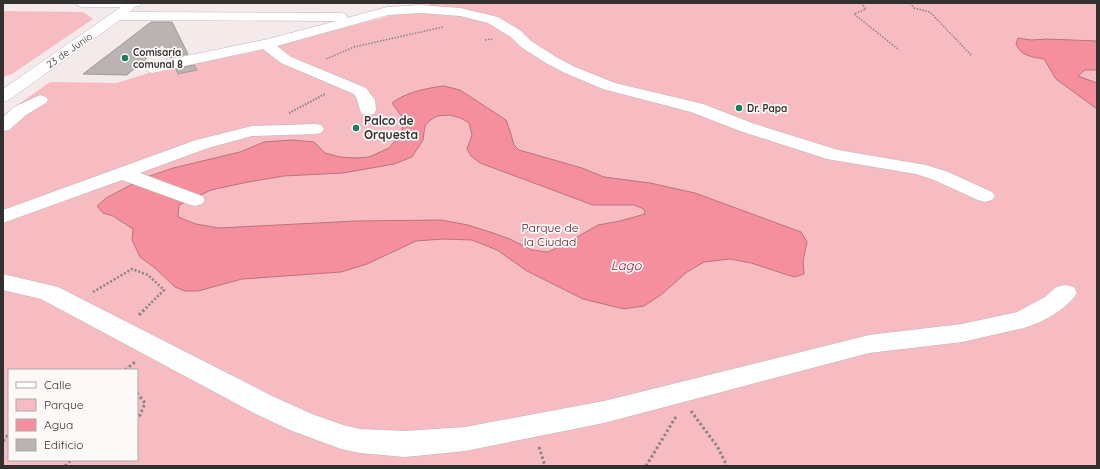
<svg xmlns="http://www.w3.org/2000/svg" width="1100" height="469" viewBox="0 0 1100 469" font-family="Quicksand,sans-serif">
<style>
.green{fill:#f7bcc2;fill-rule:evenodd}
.water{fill:#f68f9d;stroke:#bc727c;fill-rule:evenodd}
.building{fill:#bbb2b3;stroke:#a2999a}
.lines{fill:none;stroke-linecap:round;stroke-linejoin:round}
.minor-casing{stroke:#bfb6b6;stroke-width:1}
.path-far3{stroke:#8b8485;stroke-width:1.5;stroke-dasharray:1.5 1.5;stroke-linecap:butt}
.path-far2{stroke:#8b8485;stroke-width:2;stroke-dasharray:1.5 1.5;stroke-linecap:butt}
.path-far1{stroke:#8b8485;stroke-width:2.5;stroke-dasharray:2 2;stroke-linecap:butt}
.path{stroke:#8b8485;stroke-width:3;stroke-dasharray:2.5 2.5;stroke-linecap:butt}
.minor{fill:#fff;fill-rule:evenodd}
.poi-dot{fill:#15825f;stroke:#fef9f9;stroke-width:1.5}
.labels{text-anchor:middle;stroke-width:3.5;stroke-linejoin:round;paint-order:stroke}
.far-street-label{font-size:10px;fill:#333030;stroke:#fef9f9}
.far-poi-label{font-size:10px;font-weight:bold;fill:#333030;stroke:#fef9f9;text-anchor:start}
.poi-label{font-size:12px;font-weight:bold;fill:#333030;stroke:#fef9f9;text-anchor:start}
.park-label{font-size:12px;fill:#511220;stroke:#fef9f9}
.water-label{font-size:13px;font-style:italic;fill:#911939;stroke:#fef9f9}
</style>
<rect width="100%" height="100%" fill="#f4eaeb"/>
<g class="green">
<path d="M 430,3 L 1097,3 L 1097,466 L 3,466 L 3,115 L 50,82 L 117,83 L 155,71 L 249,53 L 400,13 L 428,7 ZM 9,370 L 137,370 L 137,460 L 9,460 Z"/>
<polygon points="3,11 83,12 93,19 12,74 3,77"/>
</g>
<g class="water">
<path d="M 1018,38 L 1031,40 L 1047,39 L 1097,41 L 1097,70 L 1085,70 L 1078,76 L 1097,83 L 1097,109 L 1056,79 L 1044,59 C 1032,57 1021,56 1016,44 Z"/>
<path d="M 444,86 L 460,90 L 506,120 L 510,131 L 514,145 L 519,150 L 582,168 L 604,177 L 650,183 L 695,193 L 801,232 L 807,242 L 803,261 L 804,274 L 794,277 L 751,263 L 730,259 L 704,262 L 687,272 L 662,294 L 644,306 L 624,309 L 583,299 L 527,271 L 497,250 L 472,240 L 443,239 L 416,241 L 367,264 L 341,272 L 242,279 L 198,291 L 185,291 L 175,287 L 155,268 L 140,257 L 132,240 L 133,229 L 113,216 L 103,213 L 97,206 L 106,198 L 144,178 L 173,168 L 240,152 L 264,142 L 291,140 L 314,142 L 325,153 L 340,157 L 355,158 L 369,157 L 389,148 L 400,135 L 403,126 L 402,117 L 392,103 C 406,92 427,88 444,86 ZM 449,115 L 461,118 L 469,123 L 472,135 L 467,149 L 471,156 L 480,163 L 593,205 L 634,205 L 644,209 L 645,214 L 620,221 L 598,225 L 563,245 L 548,252 L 532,250 L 510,239 L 490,232 L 468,225 L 441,220 L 356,221 L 219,228 L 196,224 L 178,217 L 179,205 L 211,190 L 248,182 L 284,176 L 343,173 L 394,164 L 412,157 L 423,140 L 425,126 L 429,121 L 437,116 Z"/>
</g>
<g class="building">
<polygon points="151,22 172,22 188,54 170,58 163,44 127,75 83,74"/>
<polygon points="194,65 197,70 178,74 176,69"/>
</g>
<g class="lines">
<defs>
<g id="minor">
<path d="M 76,3 L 142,3 L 140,6 L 133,7 L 134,8 L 130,12 L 341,13 L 346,14 L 347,18 L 387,7 L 420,5 L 460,8 L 498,17 L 521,31 L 531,41 L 556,57 L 575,67 L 615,83 L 703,104 L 752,123 L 838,150 L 926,165 L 948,172 L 992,192 L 995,196 L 992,200 L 985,202 L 978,200 L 934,180 L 916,174 L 827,159 L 740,131 L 691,112 L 603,89 L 565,73 L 546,63 L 521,47 L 511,37 L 488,23 L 460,16 L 420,13 L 388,15 L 277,46 L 291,57 L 366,88 L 375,100 L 376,110 L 374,114 L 368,115 L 362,114 C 358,107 359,101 354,94 L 281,63 L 263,49 L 152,73 L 147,71 L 144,68 L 147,65 L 152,63 L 268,39 L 336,21 L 120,20 L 9,100 L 3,102 L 3,89 L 121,7 L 82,7 L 78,6 Z"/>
<polygon points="40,95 46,97 48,100 46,103 26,115 9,130 3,131 3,117 14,107"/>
<polygon points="315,124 321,125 324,129 321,133 315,134 252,136 208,148 140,173 202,196 205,200 202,204 195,206 188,204 122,180 3,223 3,210 196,140 252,126"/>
<path d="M 3,274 L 58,287 L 272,396 L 312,414 L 343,425 L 360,429 L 405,431 L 465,427 L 604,401 L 869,335 L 962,324 L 1017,312 L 1045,297 L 1056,287 L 1065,285 L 1074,287 L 1077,293 C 1066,310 1043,322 1024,328 L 962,342 L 869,353 L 604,423 L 465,451 L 405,457 L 360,453 L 341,449 L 290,430 L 252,412 L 41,299 L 3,290 Z"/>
</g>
</defs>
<use href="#minor" class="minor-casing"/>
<g class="path-far3">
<polyline points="861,3 866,9 854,14 899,50"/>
<polyline points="910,3 914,8 930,12 972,56"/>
<polyline points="485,40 492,39"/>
<polyline points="326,59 354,47 443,27"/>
</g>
<polyline class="path-far2" points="289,113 325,94"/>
<polyline class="path-far1" points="93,292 132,269 148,275 164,290 146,308"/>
<g class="path">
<polyline points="139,315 147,307"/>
<polyline points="125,370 135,362"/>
<polyline points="137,393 145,403 140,415 137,417"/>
<polyline points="691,411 717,446 727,466"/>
<polyline points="3,441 9,434"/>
<polyline points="539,447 545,466"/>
<polyline points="65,466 71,460"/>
<polyline points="646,466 677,415"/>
</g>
<use href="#minor" class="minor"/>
</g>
<g class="poi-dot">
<circle cx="125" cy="58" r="4"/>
<circle cx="739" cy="108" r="4"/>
<circle cx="356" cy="128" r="4"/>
</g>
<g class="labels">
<g class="far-street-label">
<text transform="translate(69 50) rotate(-35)" y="4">23 de Junio</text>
</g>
<g class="far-poi-label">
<text x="133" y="56">Comisaría<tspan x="133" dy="12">comunal 8</tspan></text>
<text x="747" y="112">Dr. Papa</text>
</g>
<g class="poi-label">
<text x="364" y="125">Palco de<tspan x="364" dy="14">Orquesta</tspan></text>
</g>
<g class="park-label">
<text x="550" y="232">Parque de<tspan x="550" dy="14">la Ciudad</tspan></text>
</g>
<g class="water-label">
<text x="626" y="270">Lago</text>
</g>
</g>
<rect width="1100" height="469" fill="none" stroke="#333030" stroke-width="8"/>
<rect x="8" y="369" width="130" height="92" fill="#fef9f9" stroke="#ada9a9"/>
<rect x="16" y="382" width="20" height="6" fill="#ffffff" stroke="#ada9a9"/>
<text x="44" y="389" font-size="12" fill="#333030">Calle</text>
<rect x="16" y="399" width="20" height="12" fill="#f7bcc2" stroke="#ada9a9"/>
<text x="44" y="409" font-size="12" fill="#333030">Parque</text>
<rect x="16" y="419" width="20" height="12" fill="#f68f9d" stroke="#ada9a9"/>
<text x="44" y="429" font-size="12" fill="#333030">Agua</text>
<rect x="16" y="439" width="20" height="12" fill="#bbb2b3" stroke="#ada9a9"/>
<text x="44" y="449" font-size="12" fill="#333030">Edificio</text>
</svg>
